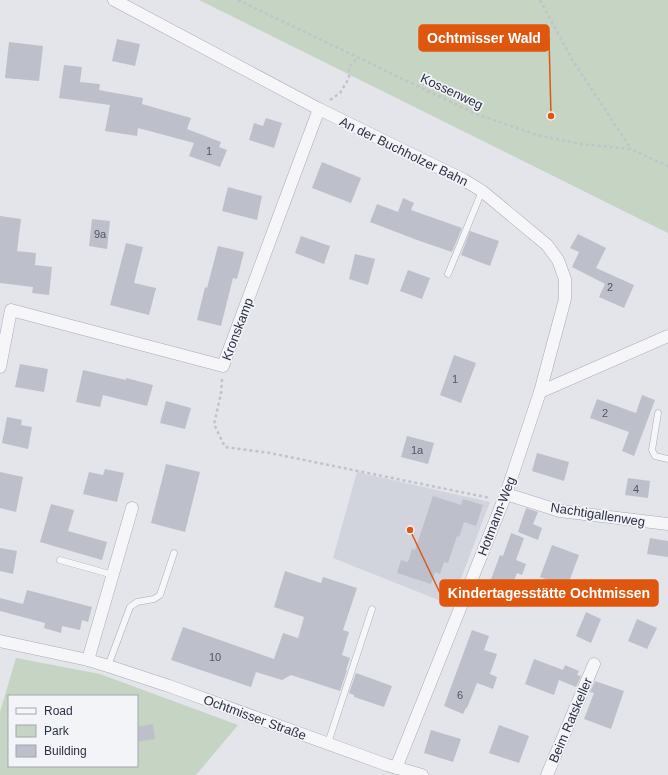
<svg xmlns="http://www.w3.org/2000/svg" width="668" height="775" viewBox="0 0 668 775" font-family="Arial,sans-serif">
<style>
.built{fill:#d1d4dd}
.green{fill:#c6d4c4;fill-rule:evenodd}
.building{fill:#bdc0ca}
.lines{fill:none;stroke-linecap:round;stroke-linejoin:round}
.lane-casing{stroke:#a8abb5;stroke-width:7}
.street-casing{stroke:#a8abb5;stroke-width:13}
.path{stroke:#c1c3ca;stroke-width:2.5;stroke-dasharray:3 3;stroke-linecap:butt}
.lane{stroke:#f6f6f9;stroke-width:6}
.street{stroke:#f6f6f9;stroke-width:12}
.labels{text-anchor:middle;stroke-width:3.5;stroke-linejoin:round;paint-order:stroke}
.number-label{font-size:11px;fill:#505465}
.street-label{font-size:13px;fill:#2b3043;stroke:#f3f4f8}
.leader{fill:none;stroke:#df570f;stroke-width:1.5}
.callout-dot{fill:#df570f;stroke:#f3f4f8;stroke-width:1.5}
.callout{fill:#df570f;stroke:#df570f;stroke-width:1.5}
.callout-label{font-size:14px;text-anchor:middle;font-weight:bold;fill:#fff}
</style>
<rect width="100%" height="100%" fill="#e3e5eb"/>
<polygon class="built" points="357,472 490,502 451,605 333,558"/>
<g class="green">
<polygon points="199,0 668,0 668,233"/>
<path d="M 16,658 L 100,674 L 238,725 L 196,775 L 0,775 L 0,712 ZM 9,696 L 137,696 L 137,766 L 9,766 Z"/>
</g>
<g class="building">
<polygon points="117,39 140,44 135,66 112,61"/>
<polygon points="9,42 43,46 39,81 5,78"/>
<polygon points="64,65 82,67 80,82 100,84 99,90 143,98 142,104 191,118 187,129 221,142 219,147 227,150 220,167 189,156 194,143 138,128 137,136 105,131 110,105 59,98"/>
<polygon points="266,118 282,123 274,148 249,140 254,123 263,126"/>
<polygon points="322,162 361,178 351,203 312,188"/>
<polygon points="228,187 262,196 257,220 222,211"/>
<polygon points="403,198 414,203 411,210 462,228 452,252 417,240 370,222 377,204 398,212"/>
<polygon points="0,216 21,219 17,251 36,253 35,265 52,267 49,295 32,293 33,287 0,283"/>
<polygon points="92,219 110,221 107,249 89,246"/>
<polygon points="470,231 499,241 490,266 461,255"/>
<polygon points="578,234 606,248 596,268 634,285 624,308 599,297 605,284 572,267 579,252 570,248"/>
<polygon points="301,236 330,246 324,264 295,253"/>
<polygon points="126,243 143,247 134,283 156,288 149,315 110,305"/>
<polygon points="218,246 244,252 237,279 233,278 221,326 197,320 205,287 207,288"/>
<polygon points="355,254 375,259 368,285 349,279"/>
<polygon points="408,270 430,278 422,299 400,291"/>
<polygon points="454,355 476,363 461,403 440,395"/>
<polygon points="20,364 48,369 44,392 15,387"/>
<polygon points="83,370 126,380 126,378 153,385 147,406 103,395 100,407 76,402"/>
<polygon points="642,395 655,400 634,456 622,451 629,432 590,418 597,399 636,413"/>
<polygon points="166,401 191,408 185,429 160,423"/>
<polygon points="7,417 22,420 21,425 32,427 28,449 2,443"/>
<polygon points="407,436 434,443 428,464 401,457"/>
<polygon points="537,453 569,462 564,481 532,471"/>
<polygon points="166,464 200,472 185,532 151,523"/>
<polygon points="105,469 124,473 117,502 83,494 89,472 103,475"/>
<polygon points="0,472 23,477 16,512 0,508"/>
<polygon points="628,478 650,481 648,498 625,495"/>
<polygon points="433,496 461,505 463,499 483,505 476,526 464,522 459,537 457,536 448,563 444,562 440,574 435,572 431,584 397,573 401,560 408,562 412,549 415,550"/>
<polygon points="51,504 74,510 68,531 107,542 102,560 40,542"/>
<polygon points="526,508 538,512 533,524 542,528 538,540 518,532"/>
<polygon points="511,533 524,538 516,560 526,564 522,575 517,573 511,589 490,582 500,555 503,556"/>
<polygon points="650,538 668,541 668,557 647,554"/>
<polygon points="552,545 579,555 567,587 540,577"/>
<polygon points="0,548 17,551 13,574 0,571"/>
<polygon points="285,571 321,583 323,577 357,588 343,630 349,632 342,655 350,658 346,670 347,670 340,691 291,675 282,680 256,672 251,687 171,660 183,627 274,659 283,633 298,638 304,617 274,607"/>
<polygon points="27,590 92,607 88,622 82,620 80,630 62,626 61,633 44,628 45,623 0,611 0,598 23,604"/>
<polygon points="586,612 601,619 591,643 576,636"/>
<polygon points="637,619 657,628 647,649 628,641"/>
<polygon points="472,630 489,636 484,650 497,654 490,674 497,677 493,689 477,683 467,708 466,708 463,714 444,706"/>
<polygon points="534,659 563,670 565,665 579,671 577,675 581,676 576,687 559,680 554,695 525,684"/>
<polygon points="356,673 392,686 384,707 354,697 354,695 349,693"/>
<polygon points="595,681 624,691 611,729 584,719 594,693 590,692"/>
<polygon points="153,724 155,739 137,742 137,727"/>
<polygon points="499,725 529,736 519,763 489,753"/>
<polygon points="431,730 461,739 453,762 424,753"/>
</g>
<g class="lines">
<defs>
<g id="lane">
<polyline points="448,274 482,191"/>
<polyline points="658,413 652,450 655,456 668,459"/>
<polyline points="60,560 113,575"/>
<polyline points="108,666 130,607 137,602 154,599 160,595 174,553"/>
<polyline points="328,743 372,609"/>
</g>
<g id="street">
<polyline points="114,0 319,109 464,180 482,191 547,245 558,260 565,279 565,299 540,392"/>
<polyline points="0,367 11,310 223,366 319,109"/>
<polyline points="506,494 560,511 668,524"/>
<polyline points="0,641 88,660 108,666 169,686 387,765 422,775"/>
<polyline points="88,660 132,508"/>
<polyline points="396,768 506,494 540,392 668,336"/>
<polyline points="547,775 594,664"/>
</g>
</defs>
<use href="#lane" class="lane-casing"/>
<use href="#street" class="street-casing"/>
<g class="path">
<polyline points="238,0 476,114 537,135 581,144 631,149 668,166"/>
<polyline points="540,0 573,61 631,149"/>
<polyline points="330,100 340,93 349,78 349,67 358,57"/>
<polyline points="222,379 221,394 214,424 225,447 270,453 490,498"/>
</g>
<use href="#lane" class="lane"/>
<use href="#street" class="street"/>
</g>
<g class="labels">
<g class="number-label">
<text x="209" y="155">1</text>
<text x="100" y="238">9a</text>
<text x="610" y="291">2</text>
<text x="455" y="383">1</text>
<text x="605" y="417">2</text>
<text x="417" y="454">1a</text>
<text x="636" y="493">4</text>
<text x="215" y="661">10</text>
<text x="460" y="699">6</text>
</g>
<g class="street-label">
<text transform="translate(452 91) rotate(25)" y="5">Kossenweg</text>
<text transform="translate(404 151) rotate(26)" y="5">An der Buchholzer Bahn</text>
<text transform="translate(237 329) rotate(-69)" y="5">Kronskamp</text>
<text transform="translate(598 514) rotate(9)" y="5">Nachtigallenweg</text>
<text transform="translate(496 516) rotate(-69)" y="5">Hotmann-Weg</text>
<text transform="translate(255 717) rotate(20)" y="5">Ochtmisser Straße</text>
<text transform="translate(570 720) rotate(-67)" y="5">Beim Ratskeller</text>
</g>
</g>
<path class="leader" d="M551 116L549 38M410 530L440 593"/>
<g class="callout-dot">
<circle cx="551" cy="116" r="4"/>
<circle cx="410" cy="530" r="4"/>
</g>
<g class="callout">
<rect x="419" y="25" width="130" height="26" rx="4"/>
<rect x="440" y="580" width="218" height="26" rx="4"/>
</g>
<g class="callout-label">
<text x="484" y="43">Ochtmisser Wald</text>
<text x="549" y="598">Kindertagesstätte Ochtmissen</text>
</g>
<rect x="8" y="695" width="130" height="72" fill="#f3f4f8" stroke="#a3a6b0"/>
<rect x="16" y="708" width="20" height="6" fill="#f6f6f9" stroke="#a3a6b0"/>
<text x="44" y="715" font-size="12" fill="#2b3043">Road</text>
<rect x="16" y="725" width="20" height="12" fill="#c6d4c4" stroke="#a3a6b0"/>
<text x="44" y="735" font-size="12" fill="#2b3043">Park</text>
<rect x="16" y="745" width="20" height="12" fill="#bdc0ca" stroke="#a3a6b0"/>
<text x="44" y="755" font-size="12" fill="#2b3043">Building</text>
</svg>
